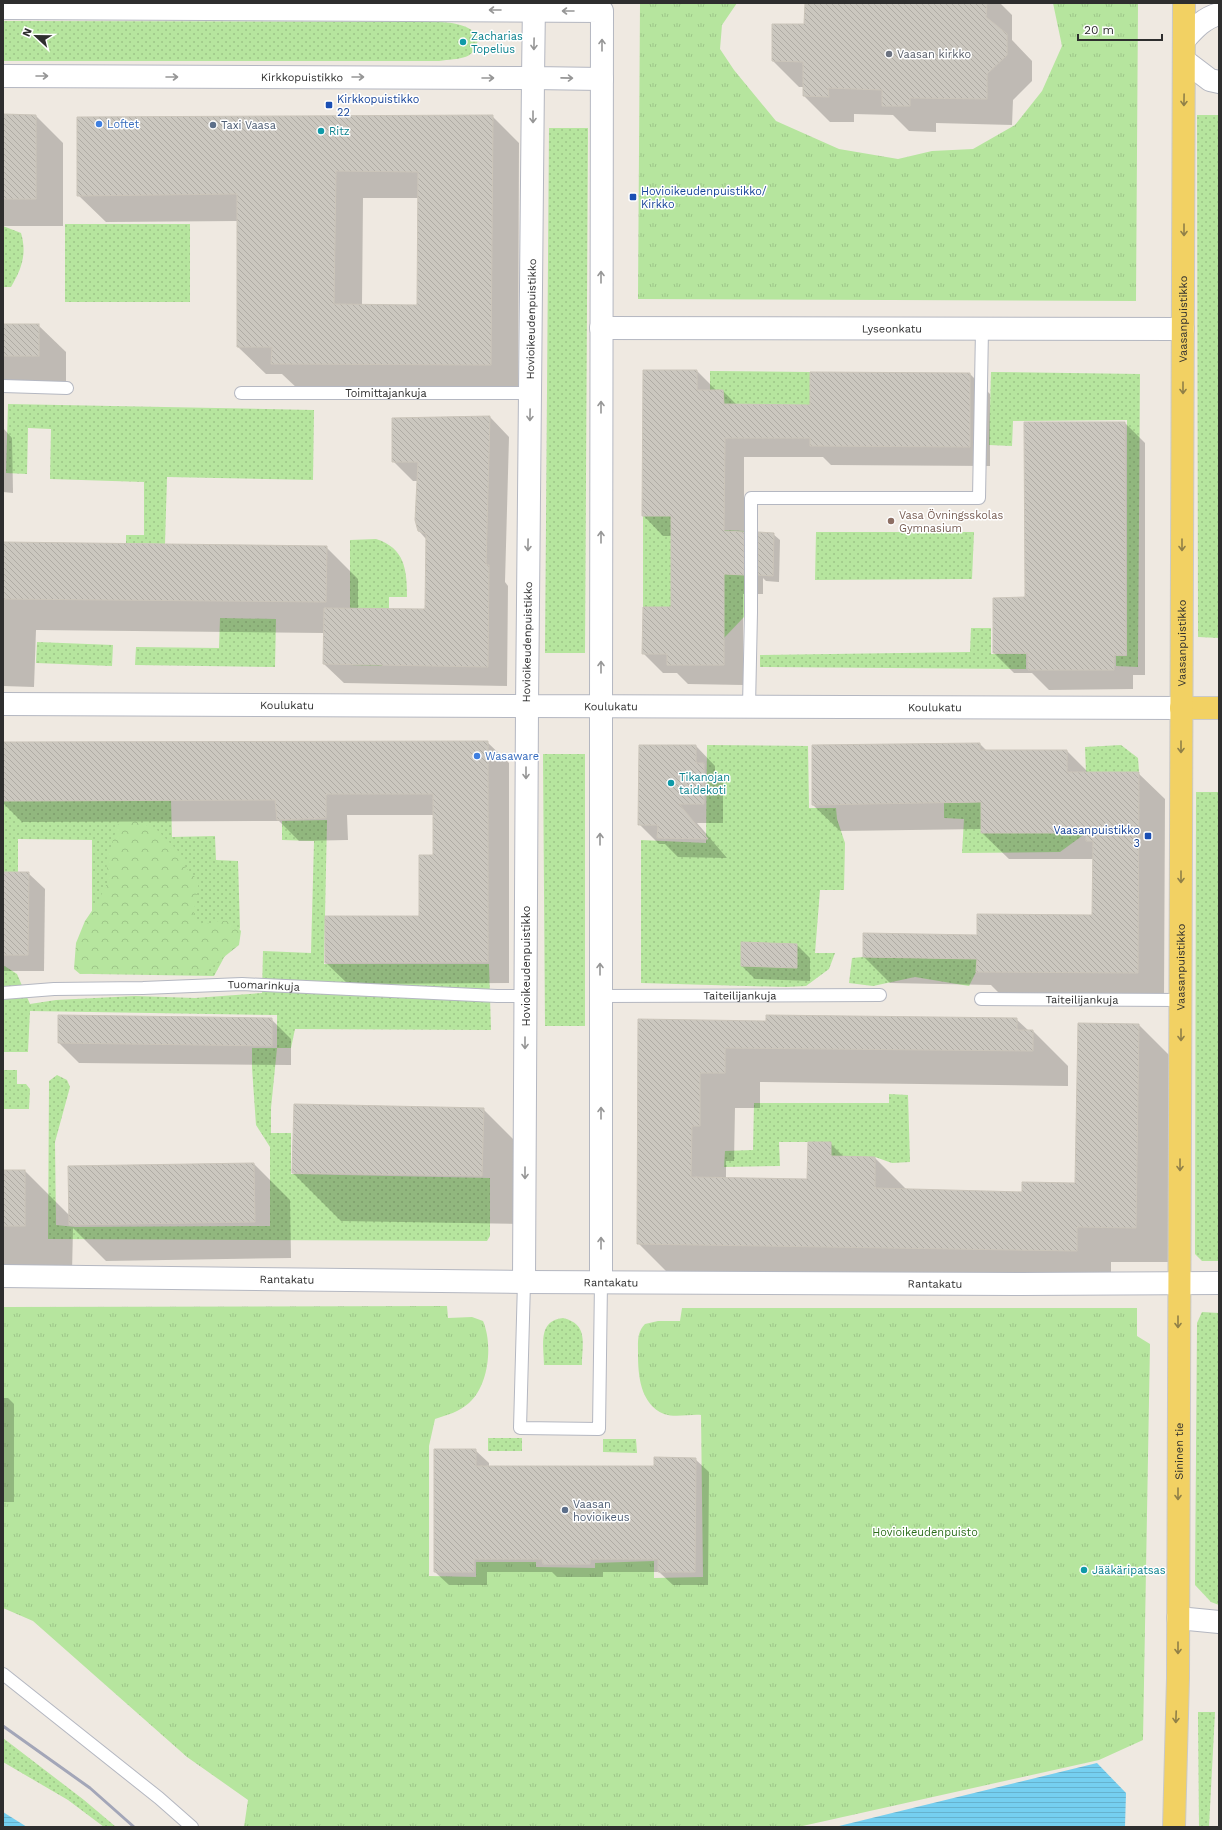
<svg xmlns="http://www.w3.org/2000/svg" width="1222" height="1830" viewBox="0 0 1222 1830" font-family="'Work Sans',sans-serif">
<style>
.grass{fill:url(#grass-dots)}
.forest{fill:url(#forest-crowns)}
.park{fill:url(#park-tufts)}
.water{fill:url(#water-rules)}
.shadow{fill:#0003;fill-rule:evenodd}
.building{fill:url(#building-back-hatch);stroke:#cbc5ba;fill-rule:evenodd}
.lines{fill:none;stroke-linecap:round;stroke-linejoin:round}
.service-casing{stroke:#b4b7c1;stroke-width:14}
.minor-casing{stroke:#b4b7c1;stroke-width:24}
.secondary-casing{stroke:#b4b7c1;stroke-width:24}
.primary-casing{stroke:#c9c9c9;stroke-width:24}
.service{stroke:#fff;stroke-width:12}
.minor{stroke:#fff;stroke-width:22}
.secondary{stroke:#fff;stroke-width:22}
.primary{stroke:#f2d163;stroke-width:22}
.rail{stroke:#a3a6b8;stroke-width:3}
.oneway{stroke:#969696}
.oneway2{stroke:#908048}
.culture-dot{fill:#0f9aa8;stroke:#fff;stroke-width:1.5}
.worship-dot{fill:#6b7280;stroke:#fff;stroke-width:1.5}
.transit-dot{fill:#1a4fb4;stroke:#fff;stroke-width:1.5}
.shop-dot{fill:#3f7fe0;stroke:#fff;stroke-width:1.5}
.service-dot{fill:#5c6f8a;stroke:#fff;stroke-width:1.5}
.education-dot{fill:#8d6e63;stroke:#fff;stroke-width:1.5}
.labels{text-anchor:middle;stroke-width:3;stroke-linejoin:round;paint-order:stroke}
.culture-label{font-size:11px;fill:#0d838f;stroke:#fff;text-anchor:start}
.worship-label{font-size:11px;fill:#5b616d;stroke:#fff;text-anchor:start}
.street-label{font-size:11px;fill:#2e2e2e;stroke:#fff}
.transit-label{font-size:11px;fill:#164399;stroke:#fff;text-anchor:start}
.shop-label{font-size:11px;fill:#366cbe;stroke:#fff;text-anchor:start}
.service-label{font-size:11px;fill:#4e5e75;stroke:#fff;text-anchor:start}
.education-label{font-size:11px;fill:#785e54;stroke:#fff;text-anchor:start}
.park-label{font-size:11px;fill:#2c6e1b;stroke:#fff}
</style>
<defs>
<pattern id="grass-dots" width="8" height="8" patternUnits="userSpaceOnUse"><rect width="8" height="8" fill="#b6e59e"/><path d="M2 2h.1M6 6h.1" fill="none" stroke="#9dc588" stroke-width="1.8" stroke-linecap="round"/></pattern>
<pattern id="forest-crowns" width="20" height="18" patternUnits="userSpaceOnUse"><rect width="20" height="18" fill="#b6e59e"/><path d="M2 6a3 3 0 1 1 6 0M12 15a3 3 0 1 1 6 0" fill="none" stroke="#9dc588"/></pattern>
<pattern id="park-tufts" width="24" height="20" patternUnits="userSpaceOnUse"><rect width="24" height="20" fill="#b6e59e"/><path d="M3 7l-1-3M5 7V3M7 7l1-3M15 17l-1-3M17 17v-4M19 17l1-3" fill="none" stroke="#9dc588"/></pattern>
<pattern id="water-rules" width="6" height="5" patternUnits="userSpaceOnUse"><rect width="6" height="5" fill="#75cff0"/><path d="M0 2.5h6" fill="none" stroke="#66b2ce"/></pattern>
<pattern id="building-back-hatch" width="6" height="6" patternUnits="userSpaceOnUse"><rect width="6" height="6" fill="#cbc7bf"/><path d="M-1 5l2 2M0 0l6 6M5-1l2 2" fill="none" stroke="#afaba4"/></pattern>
</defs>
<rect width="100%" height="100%" fill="#efe9e1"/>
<g class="grass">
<path d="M 3,21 L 442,22 C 455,23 468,25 478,35 C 478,61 459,58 439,61 L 3,61 Z"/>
<polygon points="1197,115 1219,115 1219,638 1198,637"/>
<polygon points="549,128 588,128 585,653 545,653"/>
<rect x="65" y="224" width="125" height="78"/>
<path d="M 3,226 L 21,233 C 27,254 22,268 11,287 L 3,287 Z"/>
<polygon points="710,371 810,372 810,405 724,404 723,390 710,390"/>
<polygon points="991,372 1140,374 1138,667 1116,666 1116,656 1127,656 1127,420 1013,421 1012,446 989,445"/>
<polygon points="8,404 314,410 313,480 167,477 165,544 126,543 126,535 144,535 144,482 50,479 51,429 28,428 27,474 6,473"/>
<rect x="643" y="516" width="28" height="91"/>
<polygon points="724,530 745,531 744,617 724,638"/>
<polygon points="816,532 974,532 972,579 815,580"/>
<path d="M 376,539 C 405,548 407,570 407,597 L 389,597 L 389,609 L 368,609 L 382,641 L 382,666 L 350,665 L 350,540 Z"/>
<polygon points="220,618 276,619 275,667 135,665 136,647 219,648"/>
<polygon points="971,628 991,628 991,654 1026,654 1026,669 760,667 760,655 970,652"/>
<polygon points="37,642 113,645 112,666 36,663"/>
<polygon points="707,745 808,746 809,808 836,808 837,819 845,843 844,890 820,890 815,953 835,953 829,969 806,986 786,987 641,983 641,840 706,843"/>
<polygon points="1121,745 1138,758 1139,772 1086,772 1085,747"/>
<polygon points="543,754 585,754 585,1026 545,1026"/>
<polygon points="1196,792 1219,792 1219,1261 1202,1261 1195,1254"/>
<polygon points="171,800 172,837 215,836 216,860 238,861 240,928 214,976 92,974 92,840 18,839 18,872 3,872 3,801"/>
<polygon points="981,802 982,833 1086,833 1060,852 962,853 964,819 944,818 944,803"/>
<polygon points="327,820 324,964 489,964 491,1030 295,1029 291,1048 277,1048 271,1108 271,1133 291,1133 291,1174 490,1178 490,1236 487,1241 48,1239 49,1081 57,1075 67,1080 70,1087 55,1142 56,1225 75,1227 270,1226 270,1147 256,1125 252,1068 252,1048 277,1048 277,1015 30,1011 28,1052 3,1052 3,965 17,974 30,1004 56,1000 135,996 195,998 262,993 263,951 311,953 314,841 282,840 282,821"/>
<polygon points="863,957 977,959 976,972 969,986 915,977 873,986 849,983 852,958"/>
<polygon points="3,1070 17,1070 17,1084 26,1084 30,1089 29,1109 3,1109"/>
<polygon points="889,1094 908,1095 910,1162 892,1163 875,1157 831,1156 830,1142 779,1142 780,1166 724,1167 725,1151 753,1150 754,1103 889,1103"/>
<polygon points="1202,1312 1219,1313 1219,1605 1211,1602 1195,1585 1197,1323"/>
<path d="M 563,1318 C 589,1324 582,1344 582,1365 L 544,1365 C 544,1345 537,1321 563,1318 Z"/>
<rect x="488" y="1438" width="34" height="13"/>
<polygon points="603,1439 636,1439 637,1453 603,1452"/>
<polygon points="1198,1712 1215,1712 1209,1827 1199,1827"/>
<polygon points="3,1738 84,1800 116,1827 104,1827 68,1800 3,1762"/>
</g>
<path class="forest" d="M 131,819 L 156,829 L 181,854 L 185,867 L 199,881 L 193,917 L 203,925 C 220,921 228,916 241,931 L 239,945 L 204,973 L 80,974 L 74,969 L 76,943 L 85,921 L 98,902 L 109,879 L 106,862 L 119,821 Z"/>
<g class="park">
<polygon points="640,3 737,3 722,25 720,49 734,70 776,121 839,149 898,159 932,151 973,149 1015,125 1042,91 1062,46 1053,3 1138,3 1136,301 638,299"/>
<path d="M 447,1306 L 448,1318 L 472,1317 L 483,1321 C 493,1344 489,1386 469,1403 C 459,1412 447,1415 435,1419 L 429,1446 L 429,1576 L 476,1577 L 476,1562 L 536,1562 L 536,1567 L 595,1568 L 595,1563 L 654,1561 L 654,1578 L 703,1577 L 701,1415 C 690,1414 675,1418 664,1414 C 640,1404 638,1375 638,1353 C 638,1342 637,1332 645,1324 L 658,1321 L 680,1321 L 682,1308 L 1137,1308 L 1137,1336 L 1150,1344 L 1143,1740 L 1099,1760 L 798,1827 L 244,1827 L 248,1800 L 187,1757 L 33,1621 L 3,1608 L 3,1307 Z"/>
</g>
<g class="water">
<polygon points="1097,1763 1126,1793 1125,1827 835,1827"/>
<polygon points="3,1812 27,1827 3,1827"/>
</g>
<g class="shadow">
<polygon points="806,3 1000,3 1012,15 1012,40 1032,61 1032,81 1013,100 1012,125 936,123 936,132 909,131 893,115 854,114 854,122 830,122 804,96 804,87 799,87 773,61 805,25"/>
<polygon points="3,115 36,116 63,143 63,226 3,226"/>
<path d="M 492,116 L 519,143 L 518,391 L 299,390 L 282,374 L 266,374 L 238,347 L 238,221 L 106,222 L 78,195 ZM 363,198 L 419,198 L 418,306 L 362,305 Z"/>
<polygon points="3,325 38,325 66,352 66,383 3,383"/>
<polygon points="697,371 717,391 723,391 737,405 811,406 811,373 970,374 990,394 990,466 831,465 823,457 744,457 744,533 760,549 773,534 780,540 779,582 766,581 763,578 763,594 743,594 743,685 688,684 677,673 663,673 643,653 672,608 672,536 663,536 644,516"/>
<polygon points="490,417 509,437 505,582 508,586 507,686 344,683 324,664 324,633 36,630 34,687 3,686 3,544 326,547 358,579 358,610 426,610 426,539 419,531 418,481 413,481 393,461 393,419"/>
<polygon points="1125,423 1145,443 1145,675 1133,675 1133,689 1049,690 1032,673 1014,673 994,653"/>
<polygon points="3,428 12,438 13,493 3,492"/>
<polygon points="487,742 509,763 509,983 348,984 326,963 420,917 434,856 434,815 347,815 348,840 299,841 279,821 22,822 3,803 3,743"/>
<polygon points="980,744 987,751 1067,751 1089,773 1138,773 1165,799 1164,999 1004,998 991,985 890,983 864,957 864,934 978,936 1093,916 1094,859 1009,859 982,833 982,829 840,831 813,805"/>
<polygon points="696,746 715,766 715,775 723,783 723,823 697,823 727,858 678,857 665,844 659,844 639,824"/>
<polygon points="3,873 28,873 45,889 44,971 3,971"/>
<polygon points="797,945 810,958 810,981 755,979 742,966"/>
<polygon points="59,1016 271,1019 291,1039 291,1065 79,1063 59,1043"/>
<polygon points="1016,1019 1029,1031 1033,1031 1068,1066 1068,1086 760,1082 760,1108 735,1108 734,1161 726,1161 726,1179 808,1180 830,1143 844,1157 875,1158 907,1190 1023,1193 1076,1184 1139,1025 1174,1060 1171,1262 1111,1262 1111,1286 673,1278 638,1243 639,1020 767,1022"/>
<polygon points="483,1109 531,1157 530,1224 341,1221 293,1173"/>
<polygon points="254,1164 290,1200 291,1258 106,1261 73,1228 72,1273 3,1273 3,1171 25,1171 70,1216"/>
<polygon points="3,1398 8,1398 14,1404 14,1502 3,1502"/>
<polygon points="475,1450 489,1463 489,1467 655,1467 695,1459 709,1472 708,1585 673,1585 659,1572 603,1572 603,1577 557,1577 552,1572 487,1572 487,1585 449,1585 435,1572"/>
</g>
<g class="building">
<polygon points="805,3 987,3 986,17 1007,34 1007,55 987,74 987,99 910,98 910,106 882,106 882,90 828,88 829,97 803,96 803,62 772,61 772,24 804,24"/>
<polygon points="3,114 36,115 36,199 3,199"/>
<path d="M 493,115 L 491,365 L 271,364 L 272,347 L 237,347 L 237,194 L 77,196 L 77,117 ZM 336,171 L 418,172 L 417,305 L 334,304 Z"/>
<rect x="3" y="324" width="36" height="32"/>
<polygon points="643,370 697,370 697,390 723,390 724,404 810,405 810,372 970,373 970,447 810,446 810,438 725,438 724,531 744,532 744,575 724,574 724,665 667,665 667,654 642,654 643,607 671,607 671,516 642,516"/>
<polygon points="490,416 486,565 489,565 488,667 323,664 324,608 425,609 426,534 418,531 415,520 418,462 392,462 392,418"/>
<polygon points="1024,422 1125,422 1126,655 1114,655 1114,670 1028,670 1028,653 993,653 993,598 1025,597"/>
<polygon points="758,532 774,533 773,576 758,575"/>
<polygon points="3,542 327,546 326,602 3,599"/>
<polygon points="488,741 488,962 325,963 325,916 419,916 419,855 433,855 433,794 326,794 326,818 277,820 275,800 3,801 3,742"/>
<polygon points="980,743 980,750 1067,750 1067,772 1139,772 1138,973 976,972 977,959 863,957 863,933 977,935 977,914 1092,915 1093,841 1086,841 1086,833 981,833 981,802 812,805 812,745"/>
<polygon points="639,745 696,745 696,763 704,763 704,804 679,804 708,839 657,838 658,825 638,825"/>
<polygon points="3,872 29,872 28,955 3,955"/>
<polygon points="741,942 797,944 797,968 741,966"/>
<polygon points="58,1015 272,1018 272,1046 58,1043"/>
<polygon points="766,1015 1017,1018 1017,1030 1033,1030 1033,1051 725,1048 725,1073 700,1073 700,1126 692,1126 691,1177 807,1179 808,1142 831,1142 831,1156 875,1157 875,1188 1022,1192 1022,1182 1075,1183 1078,1023 1139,1024 1136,1228 1077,1227 1077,1251 637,1244 638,1019 766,1021"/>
<polygon points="294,1104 484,1108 482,1176 292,1173"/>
<polygon points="254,1163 255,1222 69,1225 68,1166"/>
<rect x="3" y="1170" width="22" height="56"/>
<polygon points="434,1449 476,1449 476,1466 654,1466 654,1457 696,1458 695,1572 658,1572 658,1559 590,1559 590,1564 543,1564 542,1559 474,1559 474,1572 434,1572"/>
</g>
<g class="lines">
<defs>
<g id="service">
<polyline points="3,386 67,388"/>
<path id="s1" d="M 241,393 L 530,393"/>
<polyline points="749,706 751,612 751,498 979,498 982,329"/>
<path id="s2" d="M 3,993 L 54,989 L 143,988 L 242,984 L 497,996 L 525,996"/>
<path id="s3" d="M 600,996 L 880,995"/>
<path id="s4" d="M 981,999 L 1182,1000"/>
<polyline points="524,1282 520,1428 599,1429 601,1282"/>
<polyline points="3,1674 159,1798 192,1827"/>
</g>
<g id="minor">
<polyline points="534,3 533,78 602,79"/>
<path d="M 1185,39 C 1195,28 1204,18 1219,14"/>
<polyline points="1185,61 1210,80 1219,82"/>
<path id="s5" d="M 601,328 L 1183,329"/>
<path id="s6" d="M 3,704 L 527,706 L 524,1282"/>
<polyline points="601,706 601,1282"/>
<path id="s7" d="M 3,1276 L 524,1282 L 1021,1284 L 1219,1283"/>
<polyline points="1178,1618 1219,1622"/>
</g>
<g id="secondary">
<polyline points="3,8 602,11 601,706"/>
<path id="s8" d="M 3,76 L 533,78 L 527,706 L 1181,708"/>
</g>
<g id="primary">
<polyline points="1181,708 1219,708"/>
<path id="s9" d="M 1174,1827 L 1178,1678 L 1184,3"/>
</g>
</defs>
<use href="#service" class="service-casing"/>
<use href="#minor" class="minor-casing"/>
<use href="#secondary" class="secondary-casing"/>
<use href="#primary" class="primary-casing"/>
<use href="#service" class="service"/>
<use href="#minor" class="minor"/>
<use href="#secondary" class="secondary"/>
<use href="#primary" class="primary"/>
<polyline class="rail" points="3,1726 90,1788 134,1827"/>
</g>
<defs><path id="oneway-shaft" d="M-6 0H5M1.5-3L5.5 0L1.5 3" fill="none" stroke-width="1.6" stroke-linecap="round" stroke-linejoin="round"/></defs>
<g class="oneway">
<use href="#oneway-shaft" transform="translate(495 10) rotate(-180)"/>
<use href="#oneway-shaft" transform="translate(568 11) rotate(-180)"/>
<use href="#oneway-shaft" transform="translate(534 44) rotate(91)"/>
<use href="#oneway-shaft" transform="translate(602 45) rotate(-90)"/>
<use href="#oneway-shaft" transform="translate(42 76)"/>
<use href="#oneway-shaft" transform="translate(172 77)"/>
<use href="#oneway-shaft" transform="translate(358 77)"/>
<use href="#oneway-shaft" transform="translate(488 78)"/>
<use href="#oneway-shaft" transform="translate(567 78) rotate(1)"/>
<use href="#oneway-shaft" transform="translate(533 117) rotate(90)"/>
<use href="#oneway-shaft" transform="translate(601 277) rotate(-90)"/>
<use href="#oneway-shaft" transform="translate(601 407) rotate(-90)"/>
<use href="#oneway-shaft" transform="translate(530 415) rotate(91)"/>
<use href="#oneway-shaft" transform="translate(601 537) rotate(-90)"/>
<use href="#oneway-shaft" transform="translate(528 545) rotate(91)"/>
<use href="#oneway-shaft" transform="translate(601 667) rotate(-90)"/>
<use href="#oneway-shaft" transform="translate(526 773) rotate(90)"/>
<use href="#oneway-shaft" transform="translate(600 839) rotate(-90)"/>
<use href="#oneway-shaft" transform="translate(600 969) rotate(-90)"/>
<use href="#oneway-shaft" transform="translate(525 1043) rotate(90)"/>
<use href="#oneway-shaft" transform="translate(601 1113) rotate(-90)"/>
<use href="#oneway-shaft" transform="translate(525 1173) rotate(90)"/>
<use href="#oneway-shaft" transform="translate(601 1243) rotate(-90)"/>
</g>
<g class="oneway2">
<use href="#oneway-shaft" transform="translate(1184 100) rotate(91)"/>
<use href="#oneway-shaft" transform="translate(1184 230) rotate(90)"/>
<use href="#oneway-shaft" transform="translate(1183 388) rotate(90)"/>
<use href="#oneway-shaft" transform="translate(1182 545) rotate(90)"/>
<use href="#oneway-shaft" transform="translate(1181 747) rotate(90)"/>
<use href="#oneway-shaft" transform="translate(1181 877) rotate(90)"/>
<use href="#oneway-shaft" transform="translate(1181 1035) rotate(90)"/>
<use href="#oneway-shaft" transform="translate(1180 1165) rotate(90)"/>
<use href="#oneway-shaft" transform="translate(1178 1322) rotate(90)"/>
<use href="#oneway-shaft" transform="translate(1178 1494) rotate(90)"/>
<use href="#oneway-shaft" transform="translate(1178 1648) rotate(90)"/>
<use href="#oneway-shaft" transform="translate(1176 1717) rotate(92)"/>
</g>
<g class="culture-dot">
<circle cx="463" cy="42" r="4"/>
<circle cx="321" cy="131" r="4"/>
<circle cx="671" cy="783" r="4"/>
<circle cx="1084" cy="1570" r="4"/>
</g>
<circle class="worship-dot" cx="889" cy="54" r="4"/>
<g class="transit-dot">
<rect x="325" y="101" width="8" height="8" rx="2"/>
<rect x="629" y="193" width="8" height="8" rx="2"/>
<rect x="1144" y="832" width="8" height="8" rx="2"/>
</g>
<g class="shop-dot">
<circle cx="99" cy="124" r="4"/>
<circle cx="477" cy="756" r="4"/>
</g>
<g class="service-dot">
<circle cx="213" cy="125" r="4"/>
<circle cx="565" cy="1510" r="4"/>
</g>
<circle class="education-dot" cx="891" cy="521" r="4"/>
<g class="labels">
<g class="culture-label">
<text x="471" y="40">Zacharias<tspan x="471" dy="13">Topelius</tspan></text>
<text x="329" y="135">Ritz</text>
<text x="679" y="781">Tikanojan<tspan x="679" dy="13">taidekoti</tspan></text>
<text x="1092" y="1574">Jääkäripatsas</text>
</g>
<g class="worship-label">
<text x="897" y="58">Vaasan kirkko</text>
</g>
<g class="street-label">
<text dy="4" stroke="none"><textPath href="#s8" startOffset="299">Kirkkopuistikko</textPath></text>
<text transform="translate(531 319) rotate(-89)" y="4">Hovioikeudenpuistikko</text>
<text dy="4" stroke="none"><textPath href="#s9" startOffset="1508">Vaasanpuistikko</textPath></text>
<text dy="4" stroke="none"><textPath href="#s5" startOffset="291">Lyseonkatu</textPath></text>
<text dy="4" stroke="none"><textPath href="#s1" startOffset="145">Toimittajankuja</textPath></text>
<text transform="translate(527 642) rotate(-89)" y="4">Hovioikeudenpuistikko</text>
<text dy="4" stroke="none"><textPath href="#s9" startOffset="1184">Vaasanpuistikko</textPath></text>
<text dy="4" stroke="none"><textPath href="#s6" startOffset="284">Koulukatu</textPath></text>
<text dy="4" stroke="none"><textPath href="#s8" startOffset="1242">Koulukatu</textPath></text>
<text dy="4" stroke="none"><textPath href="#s8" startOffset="1566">Koulukatu</textPath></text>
<text transform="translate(526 966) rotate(-90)" y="4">Hovioikeudenpuistikko</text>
<text dy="4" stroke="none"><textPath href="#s9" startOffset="860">Vaasanpuistikko</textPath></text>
<text dy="4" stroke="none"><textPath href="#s2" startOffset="261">Tuomarinkuja</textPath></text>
<text dy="4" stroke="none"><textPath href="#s3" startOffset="140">Taiteilijankuja</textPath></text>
<text dy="4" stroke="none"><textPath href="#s4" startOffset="101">Taiteilijankuja</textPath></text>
<text dy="4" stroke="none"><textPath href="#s7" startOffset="284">Rantakatu</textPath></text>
<text dy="4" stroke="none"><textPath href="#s7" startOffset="608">Rantakatu</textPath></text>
<text dy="4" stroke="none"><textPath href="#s7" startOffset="932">Rantakatu</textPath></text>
<text dy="4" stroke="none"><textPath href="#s9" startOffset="376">Sininen tie</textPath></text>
</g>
<g class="transit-label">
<text x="337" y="103">Kirkkopuistikko<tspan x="337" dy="13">22</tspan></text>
<text x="641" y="195">Hovioikeudenpuistikko/<tspan x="641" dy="13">Kirkko</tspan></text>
<text x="1140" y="834" text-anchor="end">Vaasanpuistikko<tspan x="1140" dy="13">3</tspan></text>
</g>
<g class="shop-label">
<text x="107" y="128">Loftet</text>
<text x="485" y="760">Wasaware</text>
</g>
<g class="service-label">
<text x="221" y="129">Taxi Vaasa</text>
<text x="573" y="1508">Vaasan<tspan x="573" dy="13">hovioikeus</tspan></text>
</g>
<g class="education-label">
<text x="899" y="519">Vasa Övningsskolas<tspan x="899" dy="13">Gymnasium</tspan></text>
</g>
<g class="park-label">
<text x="925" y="1536">Hovioikeudenpuisto</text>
</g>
</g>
<rect width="1222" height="1830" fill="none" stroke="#2e2e2e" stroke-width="8"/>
<g transform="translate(36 36) rotate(292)" stroke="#ffffff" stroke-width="3" paint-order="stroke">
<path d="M0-3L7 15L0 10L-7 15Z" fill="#2e2e2e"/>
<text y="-6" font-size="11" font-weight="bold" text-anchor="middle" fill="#2e2e2e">N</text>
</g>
<path d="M1078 34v6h84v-6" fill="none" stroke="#2e2e2e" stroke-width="2"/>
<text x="1084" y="34" font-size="12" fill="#2e2e2e" stroke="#ffffff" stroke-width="3" paint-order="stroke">20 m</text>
</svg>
